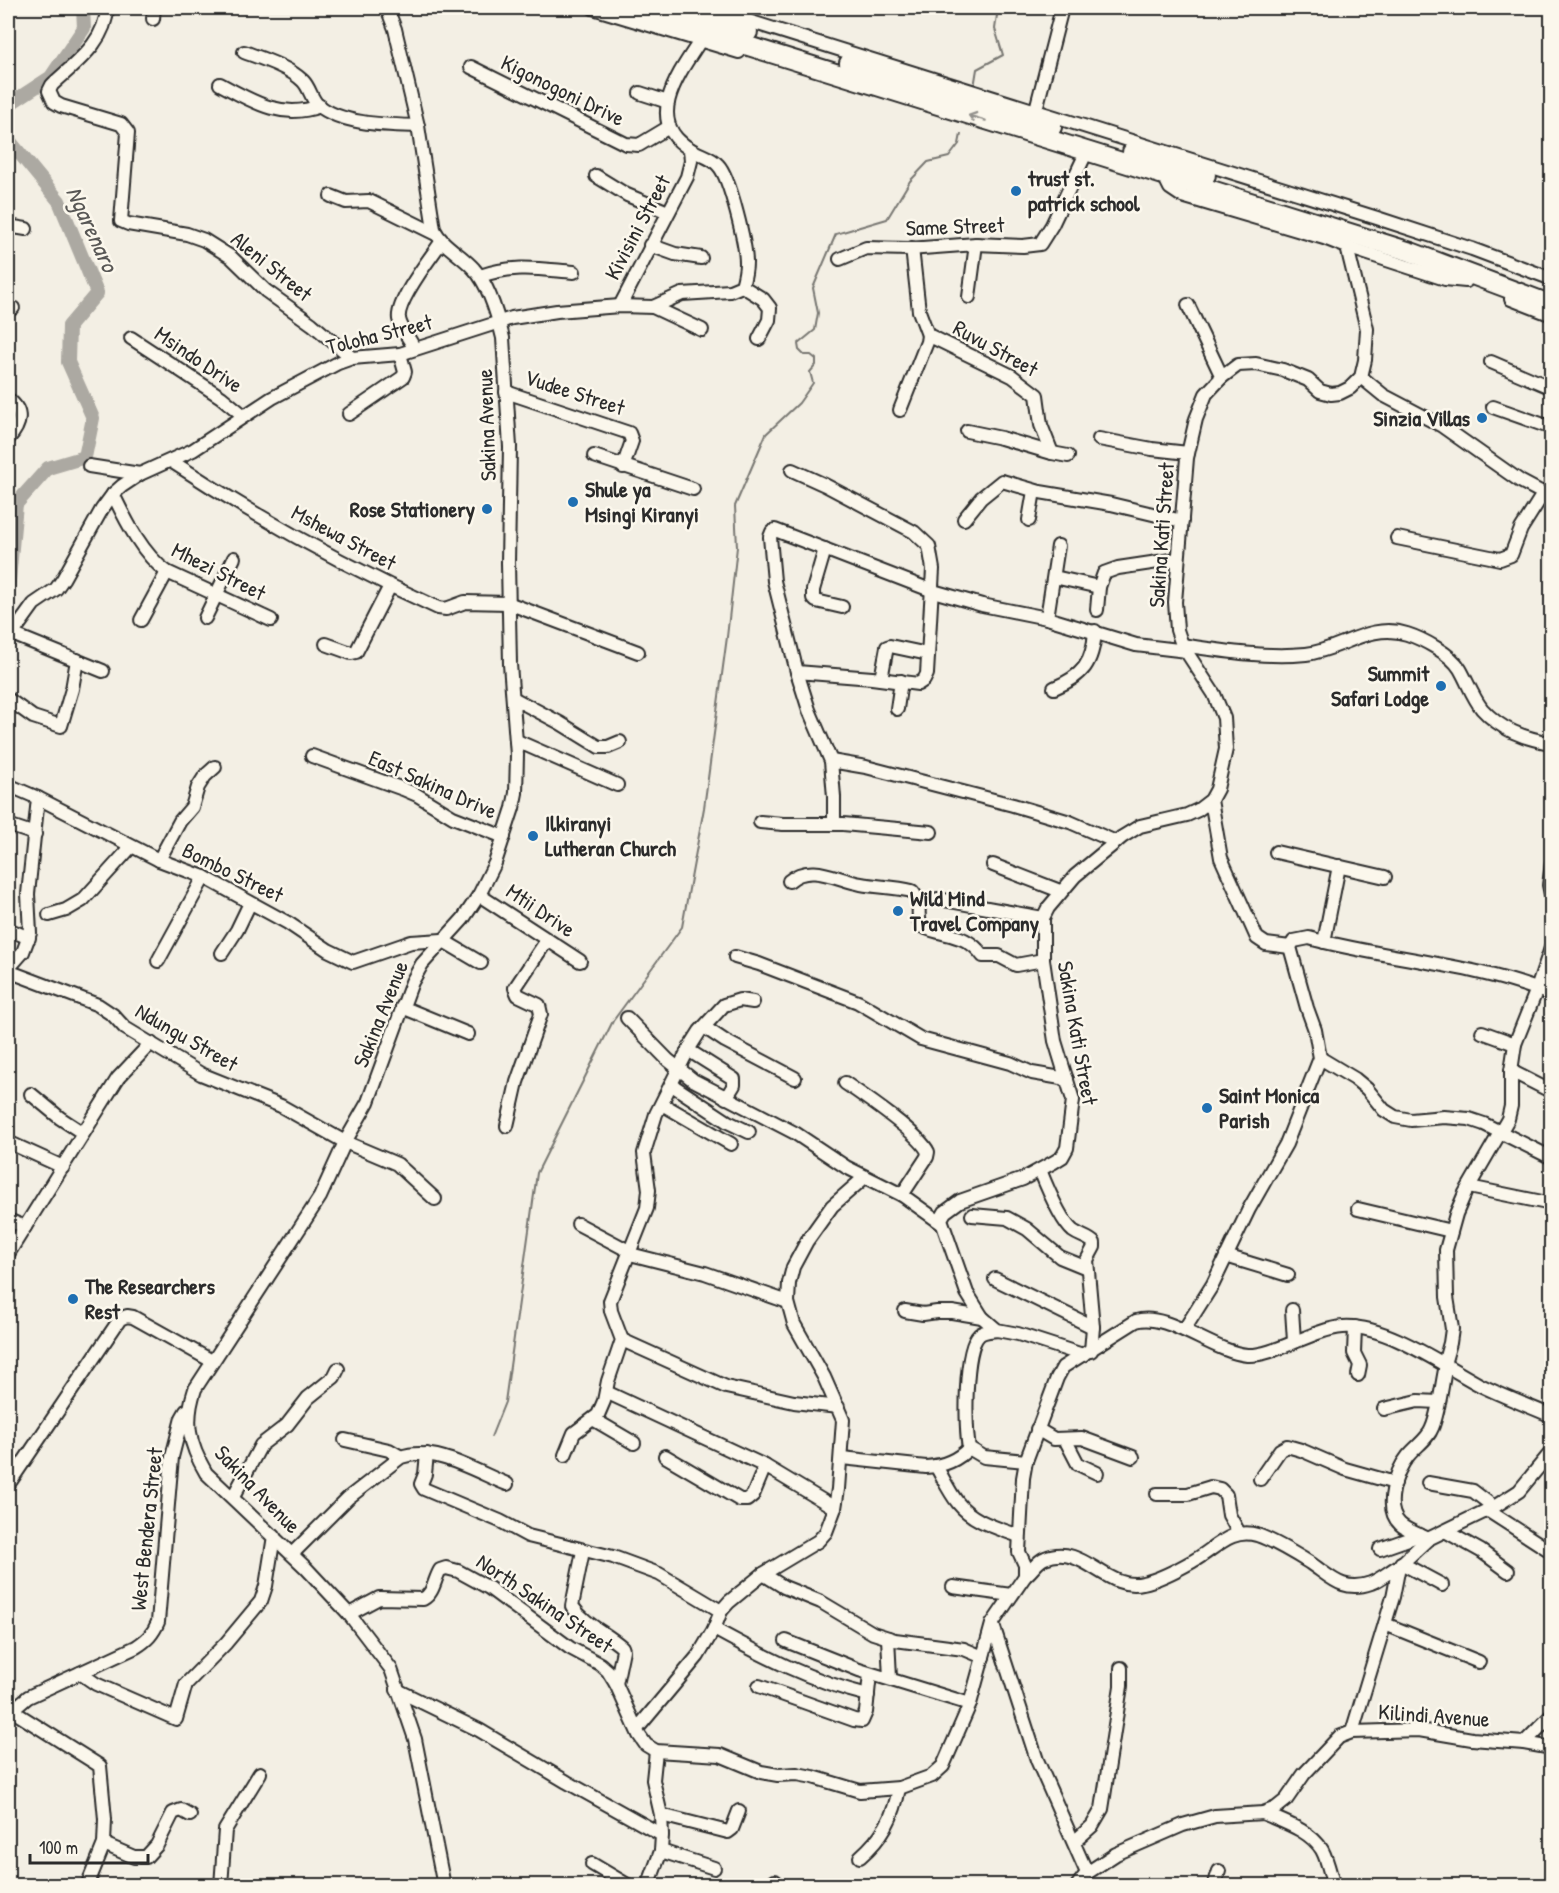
<svg xmlns="http://www.w3.org/2000/svg" width="1559" height="1893" viewBox="0 0 1559 1893" font-family="'Patrick Hand',sans-serif">
<style>
.lines{fill:none;stroke-linecap:round;stroke-linejoin:round}
.stream{stroke:#787772;stroke-width:2}
.river{stroke:#aca9a2;stroke-width:14}
.minor-casing{stroke:#2b2b2b;stroke-width:16}
.highway-casing{stroke:#2b2b2b;stroke-width:22}
.minor{stroke:#fbf7ec;stroke-width:12}
.highway{stroke:#fbf7ec;stroke-width:18}
.oneway{stroke:#93918c}
.poi-dot{fill:#1f6fb2;stroke:#fbf7ec;stroke-width:2}
.labels{text-anchor:middle;stroke-width:5;stroke-linejoin:round;paint-order:stroke}
.street-label{font-size:22px;fill:#2b2b2b;stroke:#fbf7ec}
.poi-label{font-size:22px;font-weight:bold;fill:#2b2b2b;stroke:#fbf7ec;text-anchor:start}
.water-label{font-size:24px;font-style:italic;fill:#585755;stroke:#fbf7ec}
</style>
<rect width="100%" height="100%" fill="#f3efe4"/>
<filter id="ink" filterUnits="userSpaceOnUse"><feTurbulence type="fractalNoise" baseFrequency=".0167" numOctaves="2"/><feDisplacementMap in="SourceGraphic" scale="12" xChannelSelector="R" yChannelSelector="G"/><feConvolveMatrix kernelMatrix="1 2 1 2 8 2 1 2 1" color-interpolation-filters="sRGB"/></filter>
<g filter="url(#ink)">
<g class="lines">
<g class="stream">
<polyline points="974,87 977,69 1003,55 995,29 998,8"/>
<polyline points="491,1437 505,1402 537,1173 613,1021 682,927 704,808 727,637 737,547 735,506 766,434 799,403 813,383 810,372 816,365 816,359 811,355 804,355 799,350 798,344 815,330 818,313 813,288 836,234 887,219 910,181 928,162 949,157 959,144 961,134"/>
</g>
<g class="river">
<polyline points="8,105 51,77 84,28 83,8"/>
<polyline points="8,131 8,139 59,201 97,293 69,326 68,362 93,418 85,457 48,468 16,504 8,591"/>
</g>
<defs>
<g id="minor">
<path d="M 107,8 C 106,42 75,63 52,85 L 49,91 L 54,102 L 61,106 L 121,124 L 128,133 L 121,221 L 128,224 L 187,234 L 204,240 L 231,257 L 266,291 L 312,324 L 352,358"/>
<path d="M 387,8 L 395,29 L 418,126 L 434,229 C 441,245 462,255 474,269 C 488,284 498,317 503,338 L 510,447 L 508,563 L 510,664 L 517,755 L 516,793 L 513,808 L 495,863 L 479,895 L 463,919 L 422,964 L 412,982 L 368,1102 L 345,1142 L 320,1197 L 195,1389 C 184,1422 189,1444 206,1473 L 306,1568 L 349,1614 L 391,1669 L 415,1739 L 444,1886"/>
<polyline points="593,8 739,52"/>
<polyline points="707,8 1377,218 1472,249 1552,279"/>
<polyline points="153,19 154,8"/>
<polyline points="736,24 750,8"/>
<path d="M 244,52 C 263,59 289,67 303,81 C 310,88 311,99 318,105 C 342,125 389,125 418,126"/>
<polyline points="471,67 626,144 639,145 669,127"/>
<path d="M 220,84 C 253,102 282,120 320,106"/>
<polyline points="640,93 668,102"/>
<polyline points="1034,117 1062,8"/>
<polyline points="596,176 627,195 668,212"/>
<polyline points="331,196 346,202 369,201 436,234"/>
<polyline points="8,226 26,229"/>
<polyline points="650,245 675,254 701,258"/>
<polyline points="1347,247 1445,279 1466,281"/>
<polyline points="912,248 919,311 928,335 1012,376 1037,395 1041,425 1052,453"/>
<polyline points="840,259 866,248 909,249 976,244 1023,246 1040,244 1052,225 1087,151"/>
<path d="M 480,276 C 516,264 538,269 574,272"/>
<polyline points="742,286 763,299 770,308 769,320 759,339"/>
<polyline points="969,297 976,244"/>
<polyline points="1511,299 1552,315"/>
<polyline points="1188,305 1222,377"/>
<path d="M 620,306 L 687,177 L 691,161 L 690,149 C 643,121 679,73 700,41"/>
<polyline points="8,307 13,308"/>
<polyline points="653,307 702,330"/>
<polyline points="131,338 221,397 244,416"/>
<path d="M 414,348 C 410,339 401,329 399,319 C 396,301 431,257 442,241"/>
<polyline points="1491,362 1552,388"/>
<polyline points="1361,377 1383,395 1442,426 1520,481 1552,498"/>
<polyline points="506,392 629,433 632,441 623,467"/>
<path d="M 8,399 C 24,411 21,425 8,439"/>
<polyline points="1493,407 1552,428"/>
<polyline points="900,410 927,342 928,335"/>
<polyline points="349,414 403,377 405,372 400,354"/>
<polyline points="967,431 1001,438 1052,453 1068,456"/>
<polyline points="1099,439 1152,449 1188,453"/>
<polyline points="594,456 693,489"/>
<path d="M 171,461 C 256,517 345,566 438,608 L 446,609 L 465,602 L 508,603 L 638,652"/>
<polyline points="89,466 140,474"/>
<polyline points="792,470 825,485 914,532 929,546 933,569 927,674 924,680 918,684 872,678 797,672"/>
<path d="M 113,494 C 126,521 143,555 167,572 L 271,620"/>
<polyline points="1547,496 1552,482"/>
<polyline points="964,519 981,498 1002,481 1040,492 1111,504 1182,521"/>
<polyline points="1029,520 1034,491"/>
<polyline points="1397,538 1500,559 1511,555 1521,529 1543,494"/>
<polyline points="825,549 813,590 813,598 816,601 842,607"/>
<polyline points="1054,577 1099,587"/>
<polyline points="1097,610 1099,587 1104,573 1118,568 1178,559"/>
<polyline points="205,618 234,558"/>
<polyline points="1047,618 1058,546"/>
<polyline points="141,620 167,572"/>
<polyline points="12,634 103,671"/>
<path d="M 8,640 L 34,604 L 56,589 L 63,579 L 102,509 L 113,494 L 122,486 L 140,474 L 193,450 L 272,398 L 338,363 L 352,358 L 400,354 L 512,318 L 557,311 L 620,306 L 653,307 L 682,294 L 730,291 L 742,286 C 744,279 746,271 746,263 C 746,245 730,177 718,165 C 711,157 699,155 690,149"/>
<polyline points="326,644 351,653 356,652 390,586"/>
<path d="M 1182,645 C 1222,651 1265,658 1306,654 C 1341,650 1370,622 1407,634 C 1423,639 1451,654 1460,669 C 1467,681 1473,698 1482,709 C 1501,730 1524,738 1550,743"/>
<polyline points="881,679 887,647 890,646 928,654"/>
<path d="M 1054,688 C 1083,676 1093,663 1095,631"/>
<polyline points="513,698 560,723 599,747 608,747 620,742"/>
<polyline points="8,699 33,717 61,726 72,689 77,660"/>
<polyline points="897,709 901,681"/>
<polyline points="517,741 617,785"/>
<polyline points="312,756 403,789 417,795 453,817 504,837"/>
<polyline points="831,761 866,767 1013,805 1070,822 1116,842"/>
<polyline points="8,785 38,798 159,860 204,877 288,923 328,950 353,962 411,942 442,940 481,963"/>
<polyline points="1211,800 1221,858 1257,938 1266,944 1290,947"/>
<polyline points="760,822 783,824 843,824 931,832"/>
<polyline points="834,824 834,797 831,761 809,710 797,672 774,581 770,537 772,532 775,530 933,591 982,605 1047,618 1136,645 1187,651"/>
<polyline points="8,825 35,834"/>
<polyline points="1276,852 1385,877"/>
<polyline points="159,860 180,821 192,807 198,787 205,776 215,767"/>
<polyline points="1552,863 1549,885 1552,899"/>
<polyline points="993,865 1060,891"/>
<path d="M 789,881 C 810,862 838,880 861,884 C 878,887 895,887 912,891 C 924,905 915,913 921,926 C 945,937 966,932 983,956 L 999,956 L 1016,965 L 1043,960"/>
<polyline points="479,895 580,961"/>
<polyline points="938,899 1043,918"/>
<polyline points="49,915 66,910 83,900 131,847"/>
<polyline points="8,929 29,938"/>
<polyline points="1324,942 1339,866"/>
<polyline points="222,953 237,930 250,903"/>
<polyline points="735,957 759,964 858,1002 921,1039 1010,1063 1032,1073 1067,1079"/>
<polyline points="158,961 204,877"/>
<polyline points="8,969 23,952 30,933 28,894 38,798"/>
<polyline points="8,971 98,1005 113,1015 125,1028 201,1074 281,1106 345,1142 397,1164 435,1199"/>
<polyline points="402,1007 468,1034"/>
<polyline points="627,1018 668,1060 693,1080 795,1133 846,1167 902,1195 941,1223"/>
<polyline points="704,1027 725,1041 795,1078"/>
<polyline points="1482,1032 1515,1044"/>
<polyline points="688,1050 734,1079 734,1085 726,1098"/>
<polyline points="1320,1058 1355,1079 1367,1089 1384,1110 1395,1117 1411,1120 1444,1117 1469,1119 1484,1124 1552,1158"/>
<polyline points="1511,1071 1552,1092"/>
<path d="M 845,1083 C 864,1096 919,1133 928,1152 L 927,1157 L 902,1195"/>
<polyline points="672,1085 728,1122 749,1132"/>
<polyline points="31,1094 60,1118 83,1133"/>
<polyline points="662,1104 731,1144"/>
<polyline points="507,1126 517,1082 541,1014 539,1005 518,995 515,988 547,940"/>
<polyline points="8,1142 63,1167"/>
<path d="M 1040,1170 C 1046,1185 1061,1221 1073,1231 C 1080,1236 1088,1237 1094,1243 L 1094,1247 L 1087,1260 L 1093,1327 L 1091,1351"/>
<polyline points="1469,1187 1552,1204"/>
<polyline points="1358,1209 1451,1231"/>
<polyline points="972,1215 1007,1218 1027,1229 1060,1257 1087,1268"/>
<polyline points="8,1220 25,1227"/>
<polyline points="578,1224 631,1252"/>
<polyline points="8,1254 118,1078 151,1043"/>
<polyline points="630,1254 705,1273 788,1302"/>
<polyline points="1226,1256 1288,1275"/>
<polyline points="995,1279 1093,1327"/>
<polyline points="1292,1310 1294,1341"/>
<polyline points="905,1311 923,1314 937,1312 952,1312 982,1317"/>
<polyline points="1355,1327 1354,1353 1360,1365 1358,1375"/>
<path d="M 997,1330 C 991,1331 983,1331 979,1335 C 964,1349 965,1428 969,1448 L 984,1457 L 1026,1461"/>
<path d="M 1184,1330 L 1213,1284 L 1249,1209 L 1286,1144 L 1320,1058 L 1315,1030 L 1307,1008 L 1290,947 L 1294,941 L 1309,938 C 1389,960 1474,963 1552,995"/>
<polyline points="622,1340 726,1387 794,1402 838,1407"/>
<polyline points="1083,1355 1018,1334 997,1330 982,1317 967,1293 941,1219 945,1212 960,1201 1023,1179 1054,1162 1062,1157 1067,1148 1073,1100 1055,1041 1043,960 1043,918 1048,908 1075,876 1122,837 1140,826 1187,815 1198,810 1211,800 1217,789 1226,749 1224,718 1214,694 1182,645 1177,630 1175,602 1187,458 1196,419 1206,394 1222,377 1238,365 1256,364 1283,370 1308,380 1320,391 1331,394 1340,393 1350,388 1361,377 1365,360 1367,329 1347,247 1324,238 1182,196 1170,188 1163,174"/>
<polyline points="1444,1364 1450,1343 1452,1329 1447,1297 1446,1250 1456,1214 1465,1193 1508,1119 1511,1106 1511,1071 1515,1044 1537,989 1552,945"/>
<polyline points="606,1392 765,1466 835,1508"/>
<polyline points="1384,1409 1418,1401 1438,1402"/>
<polyline points="593,1419 634,1443"/>
<polyline points="1037,1429 1054,1439 1082,1438 1133,1457"/>
<polyline points="1065,1439 1078,1464 1097,1473"/>
<polyline points="345,1440 389,1450 401,1457"/>
<polyline points="427,1454 425,1474 421,1484 424,1489 500,1521 528,1536 613,1557 659,1574 721,1611"/>
<polyline points="565,1455 574,1433 598,1415 604,1401 608,1381 622,1340 611,1311 610,1301 647,1208 649,1190 644,1153 656,1114 688,1050 700,1031 724,1005 740,1000 753,1002"/>
<polyline points="665,1456 740,1500 747,1500 753,1495 765,1466"/>
<path d="M 842,1458 L 926,1467 C 942,1466 958,1460 969,1448"/>
<path d="M 936,1466 C 943,1478 949,1492 958,1503 C 973,1522 998,1528 1019,1536"/>
<polyline points="1260,1479 1280,1450 1287,1446 1301,1450 1345,1469 1395,1483"/>
<polyline points="1428,1483 1473,1491 1494,1507"/>
<polyline points="8,1485 120,1319 127,1316 133,1317 212,1361"/>
<polyline points="1157,1494 1188,1494 1211,1487 1220,1489 1226,1495 1229,1515 1239,1533"/>
<polyline points="233,1497 261,1445 287,1425 308,1398 334,1377 338,1369"/>
<polyline points="1487,1510 1552,1552"/>
<polyline points="1445,1531 1481,1551 1508,1571"/>
<path d="M 1428,1539 C 1419,1534 1407,1531 1400,1524 C 1383,1508 1396,1471 1408,1456 C 1416,1446 1428,1439 1432,1428 C 1439,1412 1442,1383 1446,1365"/>
<polyline points="1380,1549 1420,1535"/>
<path d="M 583,1551 L 572,1606 C 584,1624 606,1633 622,1647 L 623,1650 L 616,1684"/>
<path d="M 292,1554 L 348,1498 L 401,1457 C 435,1445 476,1472 507,1484"/>
<polyline points="1401,1563 1442,1585"/>
<polyline points="763,1574 784,1587 821,1602 873,1633 895,1640 964,1649 983,1657"/>
<path d="M 1025,1576 C 1032,1571 1037,1561 1045,1558 C 1083,1542 1106,1592 1143,1583 C 1158,1580 1179,1569 1193,1561 C 1214,1550 1231,1527 1257,1535 C 1275,1541 1294,1553 1310,1563 C 1331,1577 1343,1593 1371,1583 C 1381,1579 1390,1571 1399,1566"/>
<polyline points="953,1587 1011,1595"/>
<path d="M 349,1614 L 379,1598 L 423,1599 C 434,1593 434,1580 440,1570 L 446,1568 L 458,1571 L 489,1588 L 570,1648 L 600,1664 L 608,1671 L 616,1684 L 639,1735 L 646,1745 L 656,1751 L 720,1755 L 761,1772 L 778,1775 L 797,1774 L 813,1777 L 860,1791 L 899,1788 L 932,1776 L 943,1766 L 970,1704 L 992,1624 L 1025,1576 L 1025,1565 L 1019,1552 L 1023,1478 L 1026,1461 L 1057,1378 L 1063,1367 L 1136,1321 C 1166,1311 1213,1352 1247,1355 C 1273,1357 1313,1329 1343,1327 C 1385,1324 1443,1365 1480,1385 C 1503,1396 1528,1406 1552,1416"/>
<polyline points="1385,1624 1479,1662"/>
<polyline points="993,1625 1037,1760 1087,1873"/>
<path d="M 714,1629 C 765,1657 811,1681 868,1695"/>
<polyline points="888,1638 890,1678"/>
<polyline points="786,1641 859,1670 970,1704"/>
<polyline points="80,1673 96,1684 176,1719 186,1684 226,1643 261,1601 266,1586 274,1536"/>
<polyline points="759,1686 854,1720 862,1721 866,1712 870,1674"/>
<polyline points="397,1690 479,1730 567,1782 662,1835"/>
<polyline points="8,1708 100,1766 105,1819 104,1844 87,1886"/>
<path d="M 8,1714 L 28,1697 L 136,1647 C 147,1640 153,1634 158,1622 L 172,1457 L 182,1418 L 186,1411"/>
<polyline points="637,1729 698,1656 714,1629 721,1611 729,1602 763,1574 818,1541 826,1532 835,1508 838,1489 843,1420 824,1377 794,1324 788,1302 789,1283 793,1267 807,1241 832,1206 865,1177"/>
<polyline points="1352,1732 1393,1597 1399,1566 1428,1539 1494,1507 1519,1491 1552,1451"/>
<polyline points="1524,1743 1552,1715"/>
<path d="M 1263,1813 C 1283,1822 1310,1830 1322,1850 C 1328,1861 1330,1874 1334,1886"/>
<polyline points="661,1815 728,1832 732,1829 739,1811"/>
<polyline points="1074,1842 1092,1826 1102,1809 1121,1686 1121,1668"/>
<polyline points="104,1844 134,1857 146,1857 157,1845 173,1813 181,1810 190,1815"/>
<polyline points="661,1851 714,1868"/>
<path d="M 860,1857 C 882,1838 894,1817 899,1788"/>
<polyline points="592,1864 629,1886"/>
<polyline points="221,1886 225,1830 260,1773"/>
<polyline points="648,1886 661,1851 662,1835 661,1815 653,1780 656,1751"/>
<polyline points="775,1886 775,1881"/>
<polyline points="1077,1886 1087,1873 1116,1854 1183,1825 1215,1816 1263,1813 1276,1808 1286,1800 1304,1774 1339,1737 1352,1732 1419,1730 1472,1739 1524,1743 1552,1748"/>
<polyline points="1214,1886 1219,1871"/>
</g>
<g id="highway">
<polyline points="626,8 1411,252 1552,305"/>
<polyline points="671,8 748,32"/>
<polyline points="849,63 1052,127"/>
<polyline points="1132,152 1206,175"/>
</g>
</defs>
<use href="#minor" class="minor-casing"/>
<use href="#highway" class="highway-casing"/>
<use href="#minor" class="minor"/>
<use href="#highway" class="highway"/>
</g>
<defs><path id="oneway-shaft" d="M-6 0H5M1.5-3L5.5 0L1.5 3" fill="none" stroke-width="1.6" stroke-linecap="round" stroke-linejoin="round" transform="scale(1.5)"/></defs>
<use class="oneway" href="#oneway-shaft" transform="translate(977 118) rotate(-163)"/>
</g>
<g class="poi-dot">
<circle cx="1016" cy="191" r="6"/>
<circle cx="1482" cy="418" r="6"/>
<circle cx="573" cy="502" r="6"/>
<circle cx="487" cy="509" r="6"/>
<circle cx="1441" cy="686" r="6"/>
<circle cx="533" cy="836" r="6"/>
<circle cx="898" cy="911" r="6"/>
<circle cx="1207" cy="1108" r="6"/>
<circle cx="73" cy="1299" r="6"/>
</g>
<g class="labels">
<g class="street-label">
<text transform="translate(563 90) rotate(26)" y="8">Kigonogoni Drive</text>
<text transform="translate(955 226) rotate(-2)" y="8">Same Street</text>
<text transform="translate(637 227) rotate(-62)" y="8">Kivisini Street</text>
<text transform="translate(272 266) rotate(39)" y="8">Aleni Street</text>
<text transform="translate(379 334) rotate(-14)" y="8">Toloha Street</text>
<text transform="translate(996 348) rotate(29)" y="8">Ruvu Street</text>
<text transform="translate(199 359) rotate(34)" y="8">Msindo Drive</text>
<text transform="translate(575 392) rotate(18)" y="8">Vudee Street</text>
<text transform="translate(486 425) rotate(-92)" y="8">Sakina Avenue</text>
<text transform="translate(1161 535) rotate(-86)" y="8">Sakina Kati Street</text>
<text transform="translate(344 537) rotate(28)" y="8">Mshewa Street</text>
<text transform="translate(219 571) rotate(27)" y="8">Mhezi Street</text>
<text transform="translate(433 784) rotate(24)" y="8">East Sakina Drive</text>
<text transform="translate(233 872) rotate(26)" y="8">Bombo Street</text>
<text transform="translate(541 910) rotate(34)" y="8">Mtii Drive</text>
<text transform="translate(380 1014) rotate(-68)" y="8">Sakina Avenue</text>
<text transform="translate(1078 1033) rotate(80)" y="8">Sakina Kati Street</text>
<text transform="translate(187 1037) rotate(30)" y="8">Ndungu Street</text>
<text transform="translate(258 1489) rotate(46)" y="8">Sakina Avenue</text>
<text transform="translate(146 1529) rotate(-84)" y="8">West Bendera Street</text>
<text transform="translate(545 1603) rotate(34)" y="8">North Sakina Street</text>
<text transform="translate(1434 1715) rotate(4)" y="8">Kilindi Avenue</text>
</g>
<g class="poi-label">
<text x="1028" y="186">trust st.<tspan x="1028" dy="25">patrick school</tspan></text>
<text x="1470" y="426" text-anchor="end">Sinzia Villas</text>
<text x="585" y="497">Shule ya<tspan x="585" dy="25">Msingi Kiranyi</tspan></text>
<text x="475" y="517" text-anchor="end">Rose Stationery</text>
<text x="1429" y="681" text-anchor="end">Summit<tspan x="1429" dy="25">Safari Lodge</tspan></text>
<text x="545" y="831">Ilkiranyi<tspan x="545" dy="25">Lutheran Church</tspan></text>
<text x="910" y="906">Wild Mind<tspan x="910" dy="25">Travel Company</tspan></text>
<text x="1219" y="1103">Saint Monica<tspan x="1219" dy="25">Parish</tspan></text>
<text x="85" y="1294">The Researchers<tspan x="85" dy="25">Rest</tspan></text>
</g>
<g class="water-label">
<text transform="translate(92 229) rotate(65)" y="8">Ngarenaro</text>
</g>
</g>
<rect width="1559" height="1893" fill="none" stroke="#fbf7ec" stroke-width="30"/>
<rect x="15" y="15" width="1529" height="1863" fill="none" stroke="#2b2b2b" stroke-width="2" filter="url(#ink)"/>
<path d="M30 1854v9h118v-9" fill="none" stroke="#2b2b2b" stroke-width="3"/>
<text x="39" y="1854" font-size="18" fill="#2b2b2b" stroke="#fbf7ec" stroke-width="4.5" paint-order="stroke">100 m</text>
</svg>
